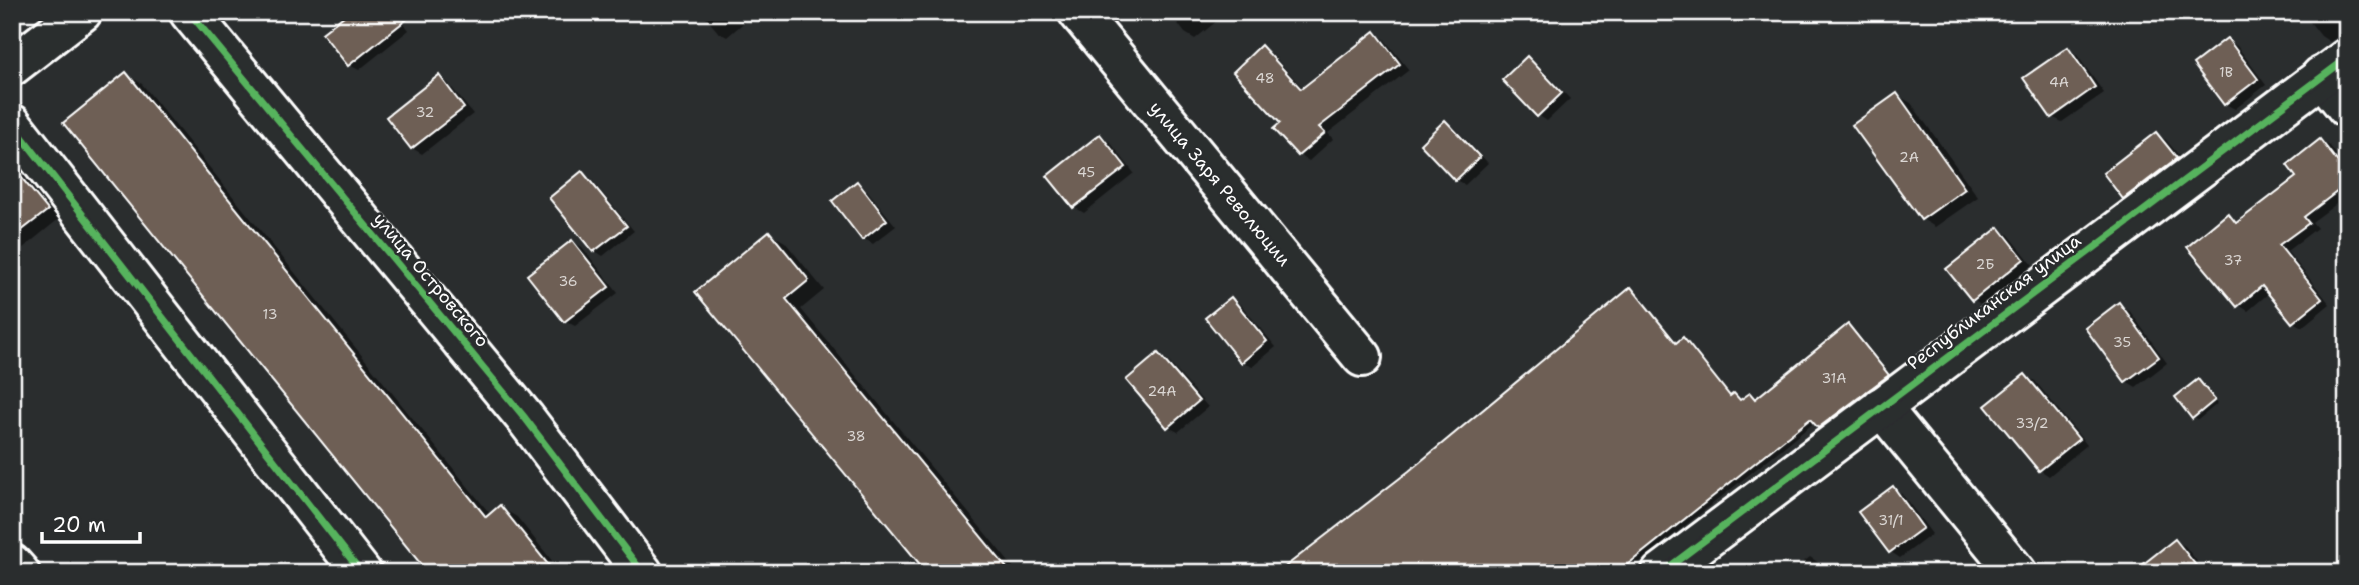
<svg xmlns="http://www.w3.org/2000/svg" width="2359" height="585" viewBox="0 0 2359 585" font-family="'Shantell Sans',sans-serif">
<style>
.shadow{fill:#0007}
.building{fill:#6e5f54;stroke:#fff;stroke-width:2}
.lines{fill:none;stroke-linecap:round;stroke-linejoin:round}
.minor-casing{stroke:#fff;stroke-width:44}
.minor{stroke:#2a2d2e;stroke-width:38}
.cycleway-casing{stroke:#2a2d2e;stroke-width:11}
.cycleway{stroke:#56b35d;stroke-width:7}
.labels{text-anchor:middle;stroke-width:5;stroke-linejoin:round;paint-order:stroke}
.number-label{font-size:14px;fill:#dbd7d4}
.street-label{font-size:18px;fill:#fff;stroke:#2a2d2e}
</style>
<rect width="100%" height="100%" fill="#2a2d2e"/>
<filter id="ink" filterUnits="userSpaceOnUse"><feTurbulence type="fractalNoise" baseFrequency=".0143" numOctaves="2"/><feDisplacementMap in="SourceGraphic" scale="14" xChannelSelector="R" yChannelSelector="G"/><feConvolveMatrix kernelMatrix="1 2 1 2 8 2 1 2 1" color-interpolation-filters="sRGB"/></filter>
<g filter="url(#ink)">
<g class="shadow">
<polygon points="395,12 409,30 359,70 349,65"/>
<polygon points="701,12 753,12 754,14 727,37 718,32"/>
<polygon points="1169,12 1228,12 1195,39 1185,33"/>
<polygon points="2302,12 2347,12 2347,30 2330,42 2321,36"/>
<polygon points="1375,33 1384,39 1409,70 1328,133 1333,139 1309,161 1299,155 1283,123 1261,48 1271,53 1304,89"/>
<polygon points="2227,40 2237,46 2266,85 2235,109 2225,104"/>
<polygon points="2068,49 2077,55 2104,93 2062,122 2052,117"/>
<polygon points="1527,59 1537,64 1570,99 1547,121 1538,115"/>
<polygon points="126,74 142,84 491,515 500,507 517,517 562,573 430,573"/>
<polygon points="439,77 448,83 473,114 422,154 412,148 388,117"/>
<polygon points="1897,95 1911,103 1978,197 1935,227 1922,219"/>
<polygon points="1445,123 1455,128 1488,163 1465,185 1456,180"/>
<polygon points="2157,134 2166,140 2186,164 2134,203 2124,197"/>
<polygon points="1100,136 1110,142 1134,173 1084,213 1074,207"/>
<polygon points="2321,141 2330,146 2347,169 2347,196 2312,222 2317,228 2287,251 2330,304 2302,327 2293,322 2269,293 2248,311 2239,305 2228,215 2239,223 2298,177"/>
<polygon points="12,162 17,165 60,218 12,257"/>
<polygon points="582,173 590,178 634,231 603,256 595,251 551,198"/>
<polygon points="857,183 866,189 896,226 873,244 863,238"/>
<polygon points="1999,229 2009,235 2033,265 1982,305 1973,299"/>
<polygon points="769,233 785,242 824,290 801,309 1018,573 929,573 698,292"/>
<polygon points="573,242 582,247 618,293 575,326 565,321"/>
<polygon points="1631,289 1636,292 1678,343 1683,340 1688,343 1732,397 1734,395 1742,401 1751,395 1757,399 1849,326 1854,329 1893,378 1824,430 1815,422 1626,573 1280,573 1410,473"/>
<polygon points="1231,299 1241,305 1276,347 1252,367 1242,361"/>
<polygon points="2119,305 2129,310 2167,363 2136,387 2126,381"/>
<polygon points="1158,355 1167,360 1208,407 1178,432 1168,427 1128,380"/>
<polygon points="2026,376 2035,381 2087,445 2049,476 2040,470"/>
<polygon points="2198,381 2218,403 2198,420 2193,418"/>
<polygon points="1893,488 1902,494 1932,534 1900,558 1891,552 1861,512"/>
<polygon points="2175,541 2185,546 2206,573 2135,573"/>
<polygon points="1810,557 1819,563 1827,573 1789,573"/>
</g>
<g class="building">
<polygon points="349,12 416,12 348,66 322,33"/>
<polygon points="1375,31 1400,64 1319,127 1325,133 1298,156 1273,129 1280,123 1233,72 1261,45 1301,89"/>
<polygon points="2227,38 2258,79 2224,105 2193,64"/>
<polygon points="2068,47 2095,87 2051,118 2023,78"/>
<polygon points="1527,56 1562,93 1537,117 1502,80"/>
<polygon points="126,72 486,517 500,505 555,573 428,573 63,123"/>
<polygon points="439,75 464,108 411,149 386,117"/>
<polygon points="1897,93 1965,189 1921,220 1852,125"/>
<polygon points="1445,120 1480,157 1455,181 1420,144"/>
<polygon points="2156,132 2177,158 2123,199 2103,173"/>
<polygon points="1100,134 1126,167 1073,208 1047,176"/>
<polygon points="2320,139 2347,174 2347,184 2304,217 2309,223 2279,245 2322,299 2292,323 2262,286 2237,307 2187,247 2228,213 2236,223 2296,177 2287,165"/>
<polygon points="12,166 48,210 12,238"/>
<polygon points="582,171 627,226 593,252 549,198"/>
<polygon points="857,181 887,220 862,240 832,201"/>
<polygon points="1999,227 2024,259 1972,301 1946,269"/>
<polygon points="769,231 809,280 786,299 1011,573 927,573 695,292"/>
<polygon points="572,240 609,287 564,322 527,275"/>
<polygon points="1631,287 1676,343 1683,337 1730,396 1734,393 1740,400 1750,393 1755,399 1848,324 1889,375 1818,428 1810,419 1617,573 1277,573 1409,471"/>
<polygon points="1231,297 1267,341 1241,363 1205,318"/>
<polygon points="2119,302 2159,357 2125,382 2085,328"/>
<polygon points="1158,353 1199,401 1167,428 1126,380"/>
<polygon points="2025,374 2079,439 2039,471 1985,406"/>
<polygon points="2198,379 2215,400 2192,419 2175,397"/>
<polygon points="1893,486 1923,528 1889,553 1858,512"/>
<polygon points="2175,539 2202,573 2132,573"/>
</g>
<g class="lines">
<defs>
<g id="minor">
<polyline points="189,12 525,418 643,573"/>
<polyline points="1078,12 1362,357"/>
<polyline points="12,66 82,12"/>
<polyline points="2321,76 2347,108"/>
<polyline points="12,124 362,573"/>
<polyline points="1881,407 2017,573"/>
<polyline points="12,564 20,573"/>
<polyline points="1661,573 2347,58"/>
</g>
</defs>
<use href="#minor" class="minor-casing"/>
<use href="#minor" class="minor"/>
<defs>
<g id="cycleway">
<polyline points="189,12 525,418 643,573"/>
<polyline points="12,124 362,573"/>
<polyline points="1661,573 2347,58"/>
</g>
</defs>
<use href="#cycleway" class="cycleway-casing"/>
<use href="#cycleway" class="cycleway"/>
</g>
</g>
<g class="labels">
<g class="number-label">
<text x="2226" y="77">1В</text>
<text x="1265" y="83">48</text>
<text x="2059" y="87">4А</text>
<text x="425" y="117">32</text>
<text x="1909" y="162">2А</text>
<text x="1086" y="177">45</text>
<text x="2233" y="265">37</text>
<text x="1985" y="269">2Б</text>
<text x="568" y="286">36</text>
<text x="270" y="319">13</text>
<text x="2122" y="347">35</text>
<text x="1834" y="383">31А</text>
<text x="1162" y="396">24А</text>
<text x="2032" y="428">33/2</text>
<text x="856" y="441">38</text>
<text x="1891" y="525">31/1</text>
</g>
<g class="street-label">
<text transform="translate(1220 184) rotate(50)" y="6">улица Заря Революции</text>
<text transform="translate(431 280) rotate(50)" y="6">улица Островского</text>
<text transform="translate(1994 302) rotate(-37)" y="6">Республиканская улица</text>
</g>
</g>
<rect width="2359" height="585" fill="none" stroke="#2a2d2e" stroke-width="42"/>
<rect x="21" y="21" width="2317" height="543" fill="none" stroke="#fff" stroke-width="2.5" filter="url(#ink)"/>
<path d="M42 532v10h98v-10" fill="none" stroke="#ffffff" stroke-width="3.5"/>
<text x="52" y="532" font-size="21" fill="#ffffff" stroke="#2a2d2e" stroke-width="5" paint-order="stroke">20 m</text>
</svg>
